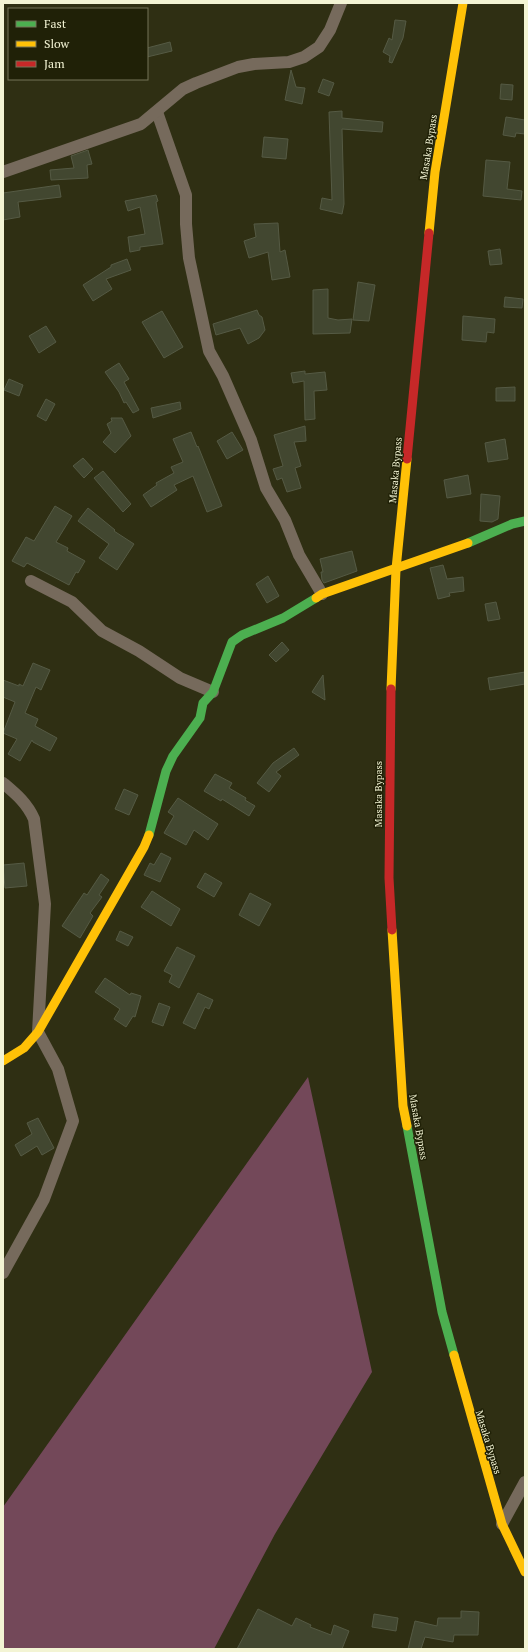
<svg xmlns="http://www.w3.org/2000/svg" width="528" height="1652" viewBox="0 0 528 1652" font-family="'PT Serif',serif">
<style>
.green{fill:#734859}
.building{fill:#424730;stroke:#555a44}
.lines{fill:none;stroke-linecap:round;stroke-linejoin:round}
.street{stroke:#766a5c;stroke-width:12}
.fast{stroke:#4caf50;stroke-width:9}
.slow{stroke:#ffc107;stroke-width:9}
.jam{stroke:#c62828;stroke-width:9}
.labels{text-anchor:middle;stroke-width:3;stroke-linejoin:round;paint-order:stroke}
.street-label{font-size:10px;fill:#f3f4d4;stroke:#202107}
</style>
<rect width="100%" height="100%" fill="#2f2f13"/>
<polygon class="green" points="308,1077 372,1372 275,1534 214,1649 3,1649 3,1507"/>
<g class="building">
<polygon points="395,20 406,21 403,38 392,63 389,62 390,56 383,52 389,38 392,40"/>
<polygon points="170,42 172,51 147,57 147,48"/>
<polygon points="291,70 296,87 305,88 302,104 285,100"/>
<polygon points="323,79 334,83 329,96 318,92"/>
<polygon points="501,84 513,85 512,100 500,99"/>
<polygon points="342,111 342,118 383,122 382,132 342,129 344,204 342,214 320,209 322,198 332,200 329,112"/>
<polygon points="506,117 525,120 525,134 516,133 515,137 503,135"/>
<polygon points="264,137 288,139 286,159 262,157"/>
<polygon points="88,150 92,164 87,165 88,178 51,180 50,170 74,168 71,156"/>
<polygon points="486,160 510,162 507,189 522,191 521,200 483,196"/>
<polygon points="59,185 61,197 18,202 20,217 3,220 3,193"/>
<polygon points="156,195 158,201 156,202 163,244 140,247 140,250 130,252 128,237 145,234 140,207 128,211 125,201"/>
<polygon points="278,223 280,252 285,250 290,277 272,280 268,252 249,258 244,241 256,237 254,224"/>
<polygon points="500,249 502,264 490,265 488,251"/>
<polygon points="127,259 131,270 106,279 112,289 93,301 83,285 111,267 111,265"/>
<polygon points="358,282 375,285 369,321 353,320"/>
<polygon points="328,289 328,318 338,320 352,319 350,333 313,334 313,290"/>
<polygon points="505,297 523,299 522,308 504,307"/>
<polygon points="257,310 259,315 262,317 265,330 259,338 248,344 240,328 216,335 213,324"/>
<polygon points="162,311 183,347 164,358 142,322"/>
<polygon points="463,316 495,319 494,333 487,332 486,342 462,340"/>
<polygon points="46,326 56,342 39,353 29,336"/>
<polygon points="119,363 129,379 124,382 139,410 133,413 126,402 124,403 119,392 105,372"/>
<polygon points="305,371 305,374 325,372 327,390 314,391 315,419 305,420 304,381 293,383 291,373"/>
<polygon points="9,379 23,385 19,396 4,390"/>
<polygon points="515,387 515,401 496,401 496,388"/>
<polygon points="46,399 55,404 46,421 37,416"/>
<polygon points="180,402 181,409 153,418 151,408"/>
<polygon points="111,418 122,418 131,436 115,453 103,442 111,433 107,424 112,421"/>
<polygon points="305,426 306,441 294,442 301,466 295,468 301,488 287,492 282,478 277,480 273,469 283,466 274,435"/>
<polygon points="191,432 197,447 198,446 222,506 207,512 193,476 174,485 177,490 151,507 143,495 157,485 156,483 174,473 171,467 183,462 173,439"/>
<polygon points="232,432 243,450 227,459 217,441"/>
<polygon points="505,439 508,459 488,462 485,443"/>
<polygon points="83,458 93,469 84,478 73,466"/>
<polygon points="103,471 131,504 123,512 94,478"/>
<polygon points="468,475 471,494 447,498 444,480"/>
<polygon points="481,494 500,496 498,519 492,522 480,521"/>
<polygon points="55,506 72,516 56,542 68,548 67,551 85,561 78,573 76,572 69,585 27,563 24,567 12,561 26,537 34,541"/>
<polygon points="88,508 115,530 114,531 134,544 117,570 99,558 109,544 78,521"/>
<polygon points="352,551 357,571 324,583 322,580 321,572 323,572 320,559"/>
<polygon points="443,565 447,579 463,577 464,591 449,593 450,596 438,599 430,568"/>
<polygon points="268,576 279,596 267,603 256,584"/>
<polygon points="496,602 500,619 488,621 485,604"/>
<polygon points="282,642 289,650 276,662 269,655"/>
<polygon points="33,663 50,670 41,690 36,687 25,713 38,719 35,726 57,738 50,751 33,742 32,740 20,761 8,754 17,739 3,733 15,702 3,697 3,680 19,686 19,684 23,686"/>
<polygon points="525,672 525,684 490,690 488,678"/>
<polygon points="323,675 325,700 312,692"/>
<polygon points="294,748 299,755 276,772 281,776 269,792 257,783 273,763"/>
<polygon points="215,774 232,783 229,788 246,798 245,800 255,806 249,816 222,799 221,801 204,791"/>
<polygon points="124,789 138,795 129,815 115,809"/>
<polygon points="178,798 218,824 208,840 194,830 186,845 164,833 174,816 168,812"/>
<polygon points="161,853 171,858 160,882 144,875 150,863 154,865"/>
<polygon points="24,863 27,886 5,888 3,865"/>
<polygon points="205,873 222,883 214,897 197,887"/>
<polygon points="101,874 109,880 99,895 102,897 90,913 93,916 80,938 62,926 84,893 87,895"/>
<polygon points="152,891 180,909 171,926 141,907"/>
<polygon points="250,893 271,904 259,926 239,915"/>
<polygon points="120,931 133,937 128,946 116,940"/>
<polygon points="177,947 195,956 179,988 169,982 172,975 164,971"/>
<polygon points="105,978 130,995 131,993 141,996 135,1017 133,1016 126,1027 114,1019 120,1009 95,992"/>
<polygon points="198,993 213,1000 209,1009 205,1007 195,1029 183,1023"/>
<polygon points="159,1003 170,1007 163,1026 152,1022"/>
<polygon points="38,1118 54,1148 42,1155 37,1146 21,1156 15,1145 32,1134 27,1123"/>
<polygon points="258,1609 292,1626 296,1618 311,1625 310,1627 331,1635 334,1625 349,1631 342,1649 237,1649"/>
<polygon points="461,1611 479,1612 478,1635 454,1635 453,1642 425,1637 421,1649 408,1649 415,1621 437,1626 438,1618 461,1618"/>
<polygon points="374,1614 398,1618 396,1631 372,1627"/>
</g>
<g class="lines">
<g class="street">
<polyline points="157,112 186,195 186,224 189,258 209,351 223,376 251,440 266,488 285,520 299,555 322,594"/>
<polyline points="3,172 141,124 183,89 196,83 238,67 254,64 289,62 304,57 319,47 330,30 341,3"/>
<polyline points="31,581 72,602 102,631 139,651 180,678 213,692"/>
<path d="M 3,783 C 16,794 27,803 34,819 L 45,904 L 38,1032 L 58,1069 L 73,1121 L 44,1199 L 3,1273"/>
<polyline points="502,1524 525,1482"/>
</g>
<g class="fast">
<polyline points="468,543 512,524 525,521"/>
<polyline points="149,835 166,771 173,756 200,718 203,703 213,692 232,642 242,635 283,618 316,598"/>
<polyline points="407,1126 442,1312 454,1355"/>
</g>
<g class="slow">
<polyline points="429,233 435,172 463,3"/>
<polyline points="316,598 322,594 468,543"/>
<polyline points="391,689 396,569 407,459"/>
<polyline points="392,930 403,1106 407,1126"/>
<polyline points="3,1061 24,1048 38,1032 144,847 149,835"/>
<polyline points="454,1355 502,1524 525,1572"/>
</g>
<g class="jam">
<polyline points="407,459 429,233"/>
<polyline points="391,689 389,878 392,930"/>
</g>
</g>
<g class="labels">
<g class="street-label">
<text transform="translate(428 147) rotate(-81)" y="4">Masaka Bypass</text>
<text transform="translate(395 470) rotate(-85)" y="4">Masaka Bypass</text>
<text transform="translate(378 794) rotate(-90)" y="4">Masaka Bypass</text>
<text transform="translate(419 1127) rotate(80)" y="4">Masaka Bypass</text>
<text transform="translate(489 1442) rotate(73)" y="4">Masaka Bypass</text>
</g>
</g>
<rect width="528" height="1652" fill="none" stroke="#f3f4d4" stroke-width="8"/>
<rect x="8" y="8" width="140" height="72" fill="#202107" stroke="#747559"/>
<rect x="16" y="21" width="20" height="6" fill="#4caf50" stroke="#747559"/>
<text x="44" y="28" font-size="12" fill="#f3f4d4">Fast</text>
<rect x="16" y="41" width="20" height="6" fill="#ffc107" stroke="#747559"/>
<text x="44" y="48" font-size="12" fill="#f3f4d4">Slow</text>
<rect x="16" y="61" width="20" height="6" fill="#c62828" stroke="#747559"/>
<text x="44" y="68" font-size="12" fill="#f3f4d4">Jam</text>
</svg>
